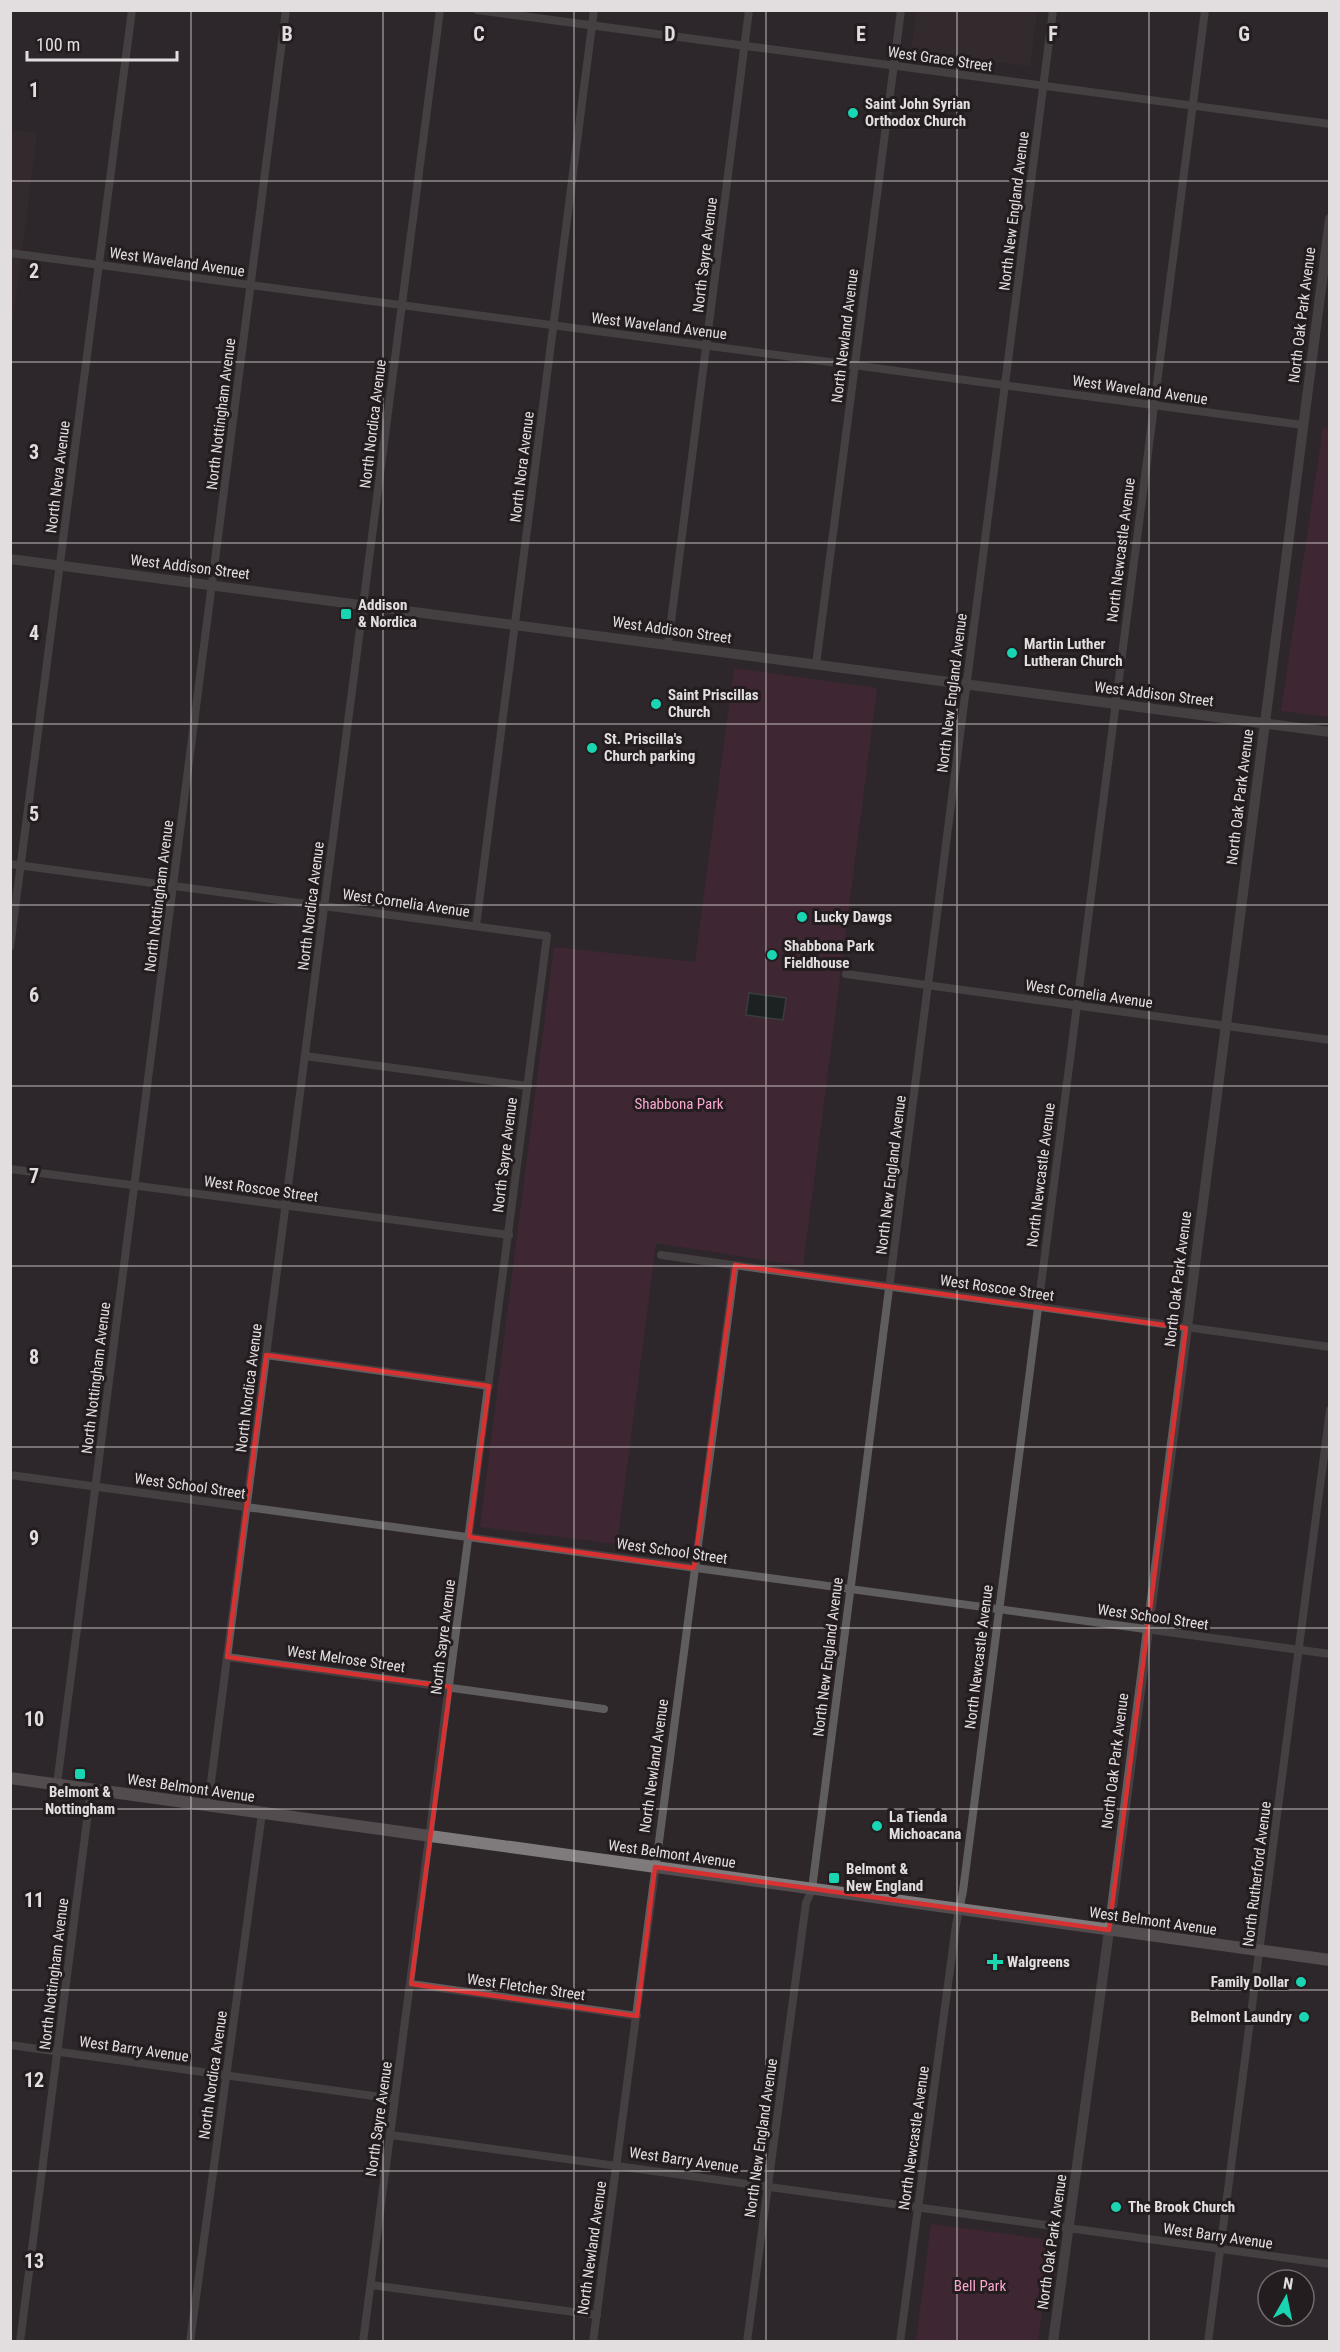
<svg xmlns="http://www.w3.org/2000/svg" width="1340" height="2352" viewBox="0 0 1340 2352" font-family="'Roboto Condensed',sans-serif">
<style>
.built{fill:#3b2f34}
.green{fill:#55273e}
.water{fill:#071e19;stroke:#495754;stroke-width:1.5}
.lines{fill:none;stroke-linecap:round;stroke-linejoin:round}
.minor{stroke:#605d5e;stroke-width:8}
.tertiary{stroke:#605d5e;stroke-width:10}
.secondary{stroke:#7f7a7c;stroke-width:12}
.marked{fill:none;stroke:#d73131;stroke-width:4.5;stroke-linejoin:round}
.grid{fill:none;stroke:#e2dddf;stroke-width:1.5;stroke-opacity:0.55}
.poi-dot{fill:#19d5b2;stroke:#241d20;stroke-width:2}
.labels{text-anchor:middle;stroke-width:6;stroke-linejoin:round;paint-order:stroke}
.street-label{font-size:15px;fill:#e2dddf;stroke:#241d20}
.poi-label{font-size:15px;font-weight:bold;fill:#e2dddf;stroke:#241d20;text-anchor:start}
.park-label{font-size:15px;fill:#faa7cf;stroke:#241d20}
.grid-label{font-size:20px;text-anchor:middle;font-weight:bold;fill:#e2dddf;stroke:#241d20;stroke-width:6;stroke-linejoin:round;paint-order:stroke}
</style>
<rect width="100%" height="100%" fill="#2e272a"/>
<g class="built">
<polygon points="916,11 1037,11 1030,66 911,51"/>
<polygon points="11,130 37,133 11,336"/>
</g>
<g class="green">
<polygon points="1323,428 1330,429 1329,717 1281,711"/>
<polygon points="734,668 877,688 803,1266 656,1243 617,1544 480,1527 554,947 695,962"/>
<polygon points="931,2224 1051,2240 1038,2341 916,2341"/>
</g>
<polygon class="water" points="749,993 786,998 783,1020 746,1015"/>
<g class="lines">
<g class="minor">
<polyline points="477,10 1330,124"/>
<polyline points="10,253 1303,425"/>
<polyline points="668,645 749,10"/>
<polyline points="816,665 901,10"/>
<polyline points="10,864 547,936 363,2342"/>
<polyline points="476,926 594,10"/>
<polyline points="10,947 132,10"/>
<polyline points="846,974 1330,1040"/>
<polyline points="305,1056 528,1086"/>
<polyline points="10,1169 509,1235"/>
<polyline points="661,1255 1330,1347"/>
<polyline points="266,1355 489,1386"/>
<polyline points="10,1475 1330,1654"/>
<polyline points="227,1657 604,1709"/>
<polyline points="57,1784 286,10"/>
<polyline points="208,1805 440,10"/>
<polyline points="411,1984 637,2016"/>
<polyline points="10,2045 395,2099"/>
<polyline points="391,2135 1330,2264"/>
<polyline points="371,2285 597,2315"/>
<polyline points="20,2342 91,1789"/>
<polyline points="190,2342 262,1813"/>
<polyline points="593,2342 735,1265"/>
<polyline points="747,2342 806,1903 812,1889 1053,10"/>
<polyline points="900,2342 956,1925 963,1891 1205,10"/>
<polyline points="1208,2342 1330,1410"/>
</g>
<g class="tertiary">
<polyline points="10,559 1330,732"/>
<polyline points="1053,2342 1111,1916 1330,219"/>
</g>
<polyline class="secondary" points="10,1778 1330,1960"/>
</g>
<path d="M0 0H1340V2352H0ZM 735,1265 L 1186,1328 L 1109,1930 L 655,1867 L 637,2016 L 411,1984 L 450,1687 L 227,1657 L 266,1355 L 489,1386 L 469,1537 L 694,1568 Z" fill="#2e272a" fill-opacity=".55" fill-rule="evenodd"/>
<path class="marked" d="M 735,1265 L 1186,1328 L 1109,1930 L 655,1867 L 637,2016 L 411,1984 L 450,1687 L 227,1657 L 266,1355 L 489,1386 L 469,1537 L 694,1568 Z"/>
<path class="grid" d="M 191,10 L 191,2342M 383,10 L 383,2342M 574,10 L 574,2342M 766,10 L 766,2342M 957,10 L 957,2342M 1149,10 L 1149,2342M 10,181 L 1330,181M 10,362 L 1330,362M 10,543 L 1330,543M 10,724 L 1330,724M 10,905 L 1330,905M 10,1086 L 1330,1086M 10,1266 L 1330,1266M 10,1447 L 1330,1447M 10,1628 L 1330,1628M 10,1809 L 1330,1809M 10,1990 L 1330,1990M 10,2171 L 1330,2171"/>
<g class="poi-dot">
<circle cx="853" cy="113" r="6"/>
<rect x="340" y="608" width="12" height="12" rx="3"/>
<circle cx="1012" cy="653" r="6"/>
<circle cx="656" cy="704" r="6"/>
<circle cx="592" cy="748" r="6"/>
<circle cx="802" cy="917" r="6"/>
<circle cx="772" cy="955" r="6"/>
<rect x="74" y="1768" width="12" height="12" rx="3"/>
<circle cx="877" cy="1826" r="6"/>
<rect x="828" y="1872" width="12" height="12" rx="3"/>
<path d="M992 1953h6v6h6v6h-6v6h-6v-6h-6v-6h6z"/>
<circle cx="1301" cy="1982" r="6"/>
<circle cx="1304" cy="2017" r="6"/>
<circle cx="1116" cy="2207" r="6"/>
</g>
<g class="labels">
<g class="street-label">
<text transform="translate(940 59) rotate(8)" y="5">West Grace Street</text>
<text transform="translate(1014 211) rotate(-83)" y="5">North New England Avenue</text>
<text transform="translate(705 255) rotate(-83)" y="5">North Sayre Avenue</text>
<text transform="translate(177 262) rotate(8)" y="5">West Waveland Avenue</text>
<text transform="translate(1302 315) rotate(-83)" y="5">North Oak Park Avenue</text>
<text transform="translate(659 326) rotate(7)" y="5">West Waveland Avenue</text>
<text transform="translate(845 336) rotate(-83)" y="5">North Newland Avenue</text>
<text transform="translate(1140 390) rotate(8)" y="5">West Waveland Avenue</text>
<text transform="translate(221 414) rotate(-83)" y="5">North Nottingham Avenue</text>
<text transform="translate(373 424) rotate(-83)" y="5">North Nordica Avenue</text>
<text transform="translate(522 467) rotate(-83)" y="5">North Nora Avenue</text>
<text transform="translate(58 477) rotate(-83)" y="5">North Neva Avenue</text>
<text transform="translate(1121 550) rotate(-83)" y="5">North Newcastle Avenue</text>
<text transform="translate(190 567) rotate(7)" y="5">West Addison Street</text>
<text transform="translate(672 630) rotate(8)" y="5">West Addison Street</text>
<text transform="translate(952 693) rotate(-83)" y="5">North New England Avenue</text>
<text transform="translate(1154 694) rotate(7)" y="5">West Addison Street</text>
<text transform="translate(1240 797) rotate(-83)" y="5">North Oak Park Avenue</text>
<text transform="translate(159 896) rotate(-83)" y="5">North Nottingham Avenue</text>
<text transform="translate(406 903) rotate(8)" y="5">West Cornelia Avenue</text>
<text transform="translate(311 906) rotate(-83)" y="5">North Nordica Avenue</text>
<text transform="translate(1089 994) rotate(8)" y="5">West Cornelia Avenue</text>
<text transform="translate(505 1155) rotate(-83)" y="5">North Sayre Avenue</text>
<text transform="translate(891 1175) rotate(-83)" y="5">North New England Avenue</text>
<text transform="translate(1041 1175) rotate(-83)" y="5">North Newcastle Avenue</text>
<text transform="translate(261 1189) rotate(8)" y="5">West Roscoe Street</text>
<text transform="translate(1178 1279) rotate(-83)" y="5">North Oak Park Avenue</text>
<text transform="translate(997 1288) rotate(8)" y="5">West Roscoe Street</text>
<text transform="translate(96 1378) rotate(-83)" y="5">North Nottingham Avenue</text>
<text transform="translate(249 1388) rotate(-83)" y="5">North Nordica Avenue</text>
<text transform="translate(190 1486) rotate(8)" y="5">West School Street</text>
<text transform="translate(672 1551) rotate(8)" y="5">West School Street</text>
<text transform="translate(1153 1617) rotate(8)" y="5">West School Street</text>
<text transform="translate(443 1637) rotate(-83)" y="5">North Sayre Avenue</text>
<text transform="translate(828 1657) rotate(-83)" y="5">North New England Avenue</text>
<text transform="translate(979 1657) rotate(-83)" y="5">North Newcastle Avenue</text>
<text transform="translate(346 1659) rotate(8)" y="5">West Melrose Street</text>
<text transform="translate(1115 1761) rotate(-83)" y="5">North Oak Park Avenue</text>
<text transform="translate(654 1766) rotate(-82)" y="5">North Newland Avenue</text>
<text transform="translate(191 1788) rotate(8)" y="5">West Belmont Avenue</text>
<text transform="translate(672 1854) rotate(8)" y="5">West Belmont Avenue</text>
<text transform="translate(1257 1874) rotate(-83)" y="5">North Rutherford Avenue</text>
<text transform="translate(1153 1921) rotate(8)" y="5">West Belmont Avenue</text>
<text transform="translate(54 1974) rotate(-83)" y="5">North Nottingham Avenue</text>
<text transform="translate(526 1987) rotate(8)" y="5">West Fletcher Street</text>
<text transform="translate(134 2049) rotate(8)" y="5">West Barry Avenue</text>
<text transform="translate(213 2075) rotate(-82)" y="5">North Nordica Avenue</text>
<text transform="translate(379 2119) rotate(-82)" y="5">North Sayre Avenue</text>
<text transform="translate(761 2138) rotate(-82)" y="5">North New England Avenue</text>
<text transform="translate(914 2138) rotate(-82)" y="5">North Newcastle Avenue</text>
<text transform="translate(684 2160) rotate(8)" y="5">West Barry Avenue</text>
<text transform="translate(1218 2236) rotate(8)" y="5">West Barry Avenue</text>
<text transform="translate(1052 2242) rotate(-82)" y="5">North Oak Park Avenue</text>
<text transform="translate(592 2248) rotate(-82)" y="5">North Newland Avenue</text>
</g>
<g class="poi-label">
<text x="865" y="109">Saint John Syrian<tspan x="865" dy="17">Orthodox Church</tspan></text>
<text x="358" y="610">Addison<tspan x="358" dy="17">&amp; Nordica</tspan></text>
<text x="1024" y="649">Martin Luther<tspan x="1024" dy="17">Lutheran Church</tspan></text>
<text x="668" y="700">Saint Priscillas<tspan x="668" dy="17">Church</tspan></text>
<text x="604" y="744">St. Priscilla's<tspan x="604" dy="17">Church parking</tspan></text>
<text x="814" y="922">Lucky Dawgs</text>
<text x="784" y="951">Shabbona Park<tspan x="784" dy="17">Fieldhouse</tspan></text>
<text x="80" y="1797" text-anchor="middle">Belmont &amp;<tspan x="80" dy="17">Nottingham</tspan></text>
<text x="889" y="1822">La Tienda<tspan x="889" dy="17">Michoacana</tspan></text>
<text x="846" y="1874">Belmont &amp;<tspan x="846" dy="17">New England</tspan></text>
<text x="1007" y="1967">Walgreens</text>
<text x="1289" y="1987" text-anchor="end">Family Dollar</text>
<text x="1292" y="2022" text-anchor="end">Belmont Laundry</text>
<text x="1128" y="2212">The Brook Church</text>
</g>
<g class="park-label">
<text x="679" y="1109">Shabbona Park</text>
<text x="980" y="2291">Bell Park</text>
</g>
</g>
<g class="grid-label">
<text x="287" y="41">B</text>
<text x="479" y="41">C</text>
<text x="670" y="41">D</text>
<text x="861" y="41">E</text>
<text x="1053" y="41">F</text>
<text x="1244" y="41">G</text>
<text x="34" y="97">1</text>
<text x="34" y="278">2</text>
<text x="34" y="459">3</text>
<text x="34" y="640">4</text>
<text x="34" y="821">5</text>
<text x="34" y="1002">6</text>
<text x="34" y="1183">7</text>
<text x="34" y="1364">8</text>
<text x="34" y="1545">9</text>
<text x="34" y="1726">10</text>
<text x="34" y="1907">11</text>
<text x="34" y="2087">12</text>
<text x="34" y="2268">13</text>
</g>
<rect width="1340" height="2352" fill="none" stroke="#e2dddf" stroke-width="24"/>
<g transform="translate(1286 2298) rotate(9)"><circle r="28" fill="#241d20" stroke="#706a6c" stroke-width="1.5"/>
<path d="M0-4.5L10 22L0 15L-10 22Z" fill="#19d5b2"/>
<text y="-9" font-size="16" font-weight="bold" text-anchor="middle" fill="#e2dddf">N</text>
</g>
<path d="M27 51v9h150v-9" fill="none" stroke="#e2dddf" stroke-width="3"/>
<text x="36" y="51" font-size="18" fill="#e2dddf" stroke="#241d20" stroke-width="4.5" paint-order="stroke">100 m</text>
</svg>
